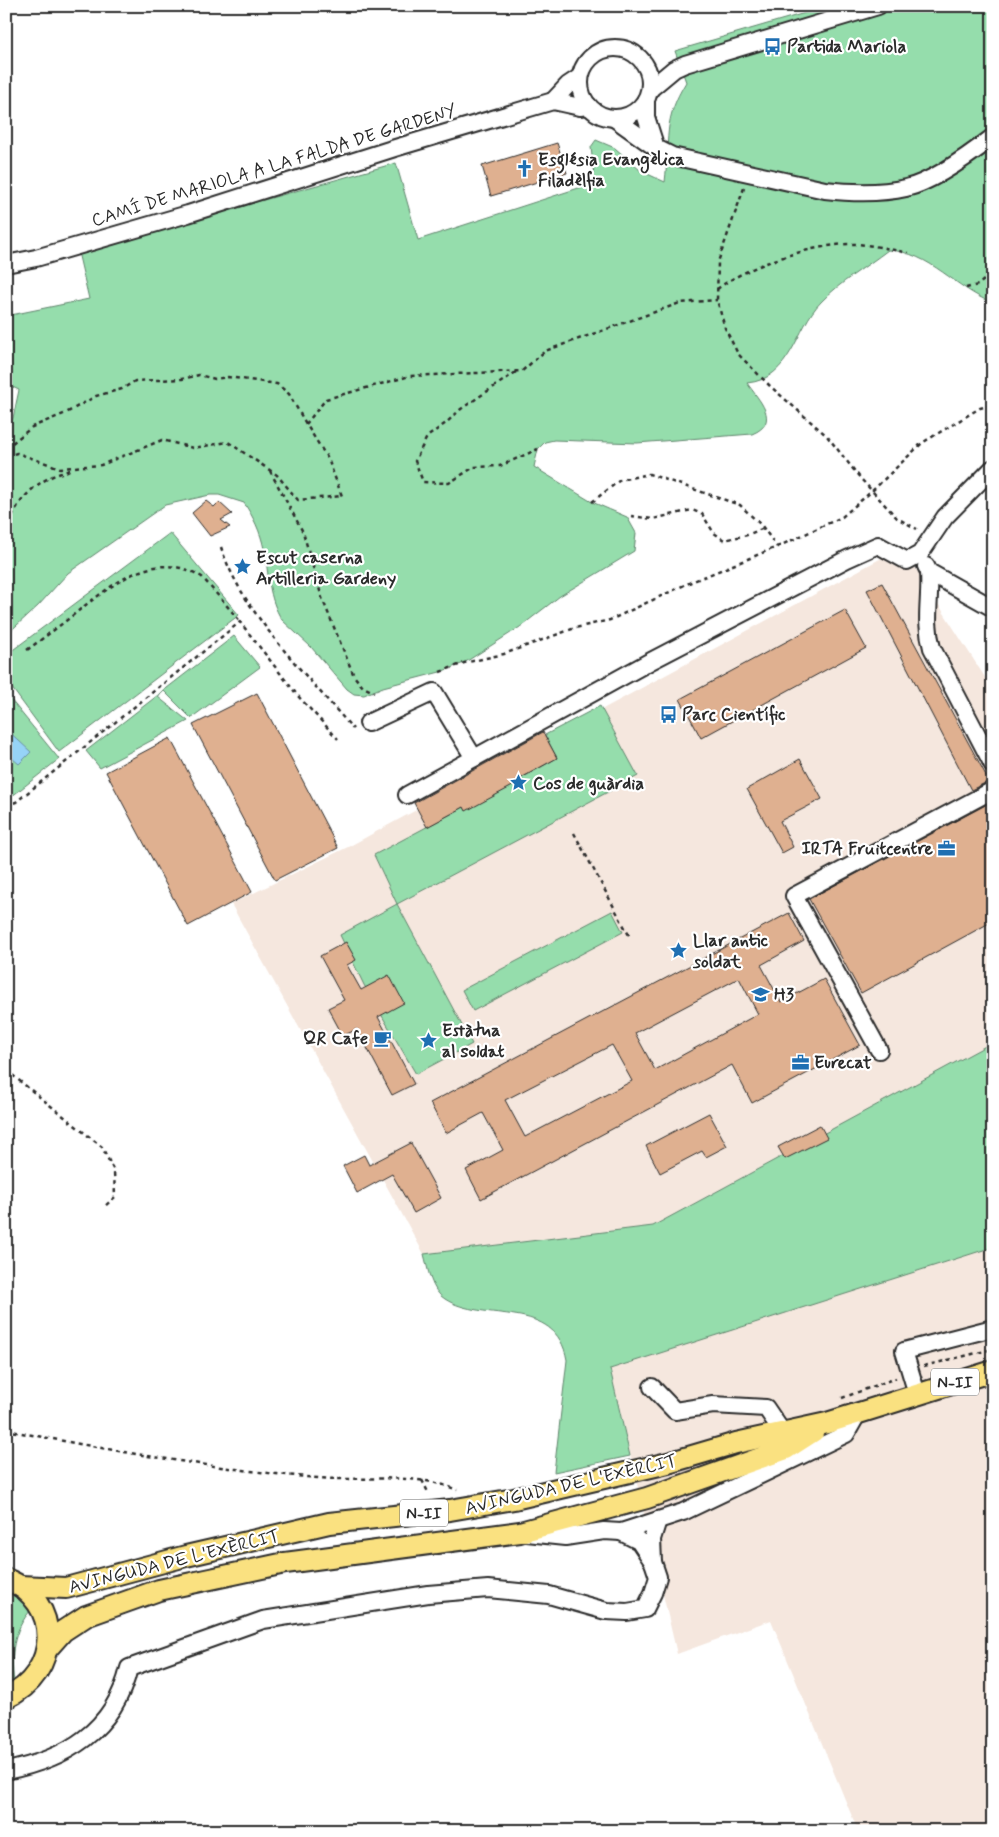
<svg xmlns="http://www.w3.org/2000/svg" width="999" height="1837" viewBox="0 0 999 1837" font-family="Mynerve,sans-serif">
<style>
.built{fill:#f5e7de}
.green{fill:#95ddac;stroke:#60846c}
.water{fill:#96d3f7;stroke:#6b90a5}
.building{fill:#dfb090;stroke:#2b2b2b;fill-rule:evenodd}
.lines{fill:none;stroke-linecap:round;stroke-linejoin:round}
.minor-casing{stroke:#2b2b2b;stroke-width:20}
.major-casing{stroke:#2b2b2b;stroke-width:24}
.path{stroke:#2b2b2b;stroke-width:2.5;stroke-dasharray:4 4;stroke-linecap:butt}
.minor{stroke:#fff;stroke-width:16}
.major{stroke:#fae180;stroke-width:20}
.labels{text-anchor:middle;stroke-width:4.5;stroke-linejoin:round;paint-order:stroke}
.shield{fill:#fff;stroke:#6b6b6b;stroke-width:1}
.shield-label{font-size:16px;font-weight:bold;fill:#2b2b2b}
.poi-label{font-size:18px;font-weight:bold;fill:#2b2b2b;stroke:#fff;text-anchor:start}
.street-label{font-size:18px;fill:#2b2b2b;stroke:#fff}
</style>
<rect width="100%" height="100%" fill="#fff"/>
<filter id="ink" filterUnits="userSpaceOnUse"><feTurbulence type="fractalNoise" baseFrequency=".02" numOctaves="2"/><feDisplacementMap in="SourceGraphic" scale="10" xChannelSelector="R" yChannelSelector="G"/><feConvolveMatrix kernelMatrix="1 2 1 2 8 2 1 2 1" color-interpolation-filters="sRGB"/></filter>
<g filter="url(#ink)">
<g class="built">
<polygon points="902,547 993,690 993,1042 653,1226 424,1254 231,904 348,847"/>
<polygon points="993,1247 993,1831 858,1831 771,1620 677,1654 610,1369"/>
</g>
<g class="green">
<path d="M 829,6 L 993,6 L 993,303 C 955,289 931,252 888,250 C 866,267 840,282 821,302 C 795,328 792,379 747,383 C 758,399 782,422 752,434 L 637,443 L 554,440 L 545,442 L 538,449 L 534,467 L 592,502 L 627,517 L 636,533 L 634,551 L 560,596 L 520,627 L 464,663 L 440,672 L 383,687 L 364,695 L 354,694 L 347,689 L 311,647 L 282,620 C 268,598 269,574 264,549 C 261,533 253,516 244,503 L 219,495 L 210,495 L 165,505 L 68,573 L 38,606 L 6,635 L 6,428 L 13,418 L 19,390 L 6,384 L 6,316 L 89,299 L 78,252 L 396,163 L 418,240 L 591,184 L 594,174 L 591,147 L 596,140 L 615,148 L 641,171 L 665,182 C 670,140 662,121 686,82 L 675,51 Z"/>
<polygon points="170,533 239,615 59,752 6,680 6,655"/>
<polygon points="234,636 260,667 191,718 163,690 158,697 188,721 100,768 86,751"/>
<polygon points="6,694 59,759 11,797 6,798"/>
<polygon points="600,706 638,776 397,904 472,1044 416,1074 364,985 340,935 397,904 374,855 464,807 466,810 557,758 545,735"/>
<polygon points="612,911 623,932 473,1011 462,990"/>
<path d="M 993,1042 L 993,1247 L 610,1369 L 630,1456 L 554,1472 L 567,1360 C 556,1297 483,1324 445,1299 C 431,1291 428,1269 424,1254 L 653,1226 Z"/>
<path d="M 6,1589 L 16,1593 L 31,1610 C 13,1630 10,1656 14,1681 L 6,1687 Z"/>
</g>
<polygon class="water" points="6,729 31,752 19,764 6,753"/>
<g class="building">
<polygon points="557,143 567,173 491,196 482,166"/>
<polygon points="206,501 214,507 219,502 232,514 221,520 230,527 210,536 192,513"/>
<polygon points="882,583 989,781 971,790 867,590"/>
<polygon points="845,610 866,648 701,738 680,699"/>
<polygon points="257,693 338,848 275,880 193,725"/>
<polygon points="543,732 557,758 521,778 522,781 466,811 464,807 427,827 414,803"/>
<polygon points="170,738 252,892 188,926 106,772"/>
<polygon points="800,759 822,799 780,821 793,847 782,853 747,789"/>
<polygon points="993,801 993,921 861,993 809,899"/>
<path d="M 789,913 L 804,941 L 761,965 L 781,1002 L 824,979 L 860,1045 L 752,1103 L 732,1065 L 481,1199 L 466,1170 L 503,1150 L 483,1113 L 446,1133 L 430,1103 ZM 739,978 L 758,1014 L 655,1070 L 635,1033 ZM 612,1045 L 632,1081 L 525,1137 L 505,1100 Z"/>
<polygon points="346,942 356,960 347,965 361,990 389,975 404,1003 378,1017 414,1084 392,1095 357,1029 343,1036 328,1008 344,1000 320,956"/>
<polygon points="709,1113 727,1146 706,1157 702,1151 660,1173 646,1146"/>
<polygon points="820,1125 827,1138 785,1159 778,1147"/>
<polygon points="411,1143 441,1198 414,1213 392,1174 357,1193 343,1166 364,1155 369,1165"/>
</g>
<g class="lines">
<defs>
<g id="minor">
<circle cx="615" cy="83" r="35"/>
<polyline points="650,89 674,69 685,64 878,6"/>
<polyline points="646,100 646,117 656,148"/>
<polyline points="553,101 568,85 580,77"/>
<path d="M 614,118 L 656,148 L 672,156 L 825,190 C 852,193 880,194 906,188 C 933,182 971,154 993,137"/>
<polyline points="6,264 36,258 188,214 395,148 553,101 580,107 589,106"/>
<polyline points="926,566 929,572 993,608"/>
<path d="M 929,572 C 931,599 924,620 932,648 L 993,765"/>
<polyline points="368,723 434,692 474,758"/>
<polyline points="407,795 649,662 847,559 878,545 907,561 920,554 945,517 993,468"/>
<polyline points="879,1050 794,896 993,790"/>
<polyline points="652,1387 675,1411 713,1405 766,1408 783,1433"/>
<polyline points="917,1394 904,1351 993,1328"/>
<polyline points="621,1532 639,1541 653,1562"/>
<polyline points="527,1533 565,1537 604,1531 621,1532 683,1512 846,1434 858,1413"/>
<path d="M 6,1771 C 66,1759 114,1731 129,1668 L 263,1620 L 428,1594 L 488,1589 L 549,1595 L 606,1611 L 627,1612 L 645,1609 L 653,1593 L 658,1577 L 653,1562 L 652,1539 L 658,1520"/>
</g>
<g id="major">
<path d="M 6,1579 C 63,1601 60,1674 6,1698"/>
<polyline points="20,1586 66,1588 186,1556 329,1523 450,1510 514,1499 668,1463 736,1443 827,1423 993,1371"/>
<polyline points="47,1649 63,1631 86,1616 159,1590 285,1563 520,1532 647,1498 786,1449 814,1431"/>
</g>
</defs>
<use href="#minor" class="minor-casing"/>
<use href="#major" class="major-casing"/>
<g class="path">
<polyline points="744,188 718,262 717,300 725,328 738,354 770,386 827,436 861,479 897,518 917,529"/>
<polyline points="966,288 978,285 993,272"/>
<path d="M 717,289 C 748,265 816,243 855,244 C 873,245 890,249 908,253"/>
<polyline points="516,372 461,409 446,423 427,437 415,461 423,482 449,483 474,467 500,466 538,449"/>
<polyline points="6,448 32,427 66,413 96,396 122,389 135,381 182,379 199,375 215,379 228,377 277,384 289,394 306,424"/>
<polyline points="6,456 17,453 60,468 101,465 162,440 193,448 228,442 277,475 298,500 342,496 328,459 306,424 326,399 410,376 522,371 545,351 680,303 717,300"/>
<polyline points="270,471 303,532 322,598 354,676 363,687 374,692"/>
<polyline points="592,502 620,480 649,474 740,505 762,526 777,547"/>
<polyline points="631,516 653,519 692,510 702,514 714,533 724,540 747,535 764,528"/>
<path d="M 6,531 C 13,508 29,487 51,477 C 58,473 66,473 72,468"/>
<path d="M 221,547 C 242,613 308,676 353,729"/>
<path d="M 27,650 C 46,636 65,622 83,607 C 118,581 156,549 202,577 L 240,621"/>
<polyline points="440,672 464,663 504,654 575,628 610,620 691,582 777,547 842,517 872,491 922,443 980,408 993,405"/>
<polyline points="6,805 16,802 240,622 298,696 338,739"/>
<polyline points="574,833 630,937"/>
<polyline points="6,1070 102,1147 114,1171 115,1197 104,1207"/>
<polyline points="924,1366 993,1349"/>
<polyline points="842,1398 896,1378"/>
<path d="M 6,1430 C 109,1450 213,1469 318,1478 C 364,1482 414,1471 457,1490"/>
<polyline points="422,1480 429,1494"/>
</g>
<use href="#minor" class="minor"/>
<use href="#major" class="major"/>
</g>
</g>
<defs>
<symbol id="bus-bare" viewBox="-9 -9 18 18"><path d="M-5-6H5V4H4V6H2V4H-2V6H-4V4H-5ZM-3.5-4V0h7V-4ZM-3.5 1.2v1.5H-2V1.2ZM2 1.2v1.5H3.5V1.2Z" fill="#1f6fb2" stroke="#fff" stroke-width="2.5" paint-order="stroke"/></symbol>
<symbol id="church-bare" viewBox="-9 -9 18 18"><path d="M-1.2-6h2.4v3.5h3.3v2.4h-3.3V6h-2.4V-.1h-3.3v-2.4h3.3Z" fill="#1f6fb2" stroke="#fff" stroke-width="2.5" paint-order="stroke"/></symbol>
<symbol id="sight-bare" viewBox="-9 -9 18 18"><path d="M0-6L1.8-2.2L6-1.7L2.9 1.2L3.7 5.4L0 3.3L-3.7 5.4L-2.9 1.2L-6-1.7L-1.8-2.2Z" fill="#1f6fb2" stroke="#fff" stroke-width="2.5" paint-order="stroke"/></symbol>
<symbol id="office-bare" viewBox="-9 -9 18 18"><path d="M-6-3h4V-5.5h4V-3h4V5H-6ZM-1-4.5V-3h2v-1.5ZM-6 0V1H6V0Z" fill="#1f6fb2" stroke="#fff" stroke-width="2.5" paint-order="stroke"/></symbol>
<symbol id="university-bare" viewBox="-9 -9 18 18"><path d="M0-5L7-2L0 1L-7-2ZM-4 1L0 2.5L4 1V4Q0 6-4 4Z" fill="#1f6fb2" stroke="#fff" stroke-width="2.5" paint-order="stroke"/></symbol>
<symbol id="cafe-bare" viewBox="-9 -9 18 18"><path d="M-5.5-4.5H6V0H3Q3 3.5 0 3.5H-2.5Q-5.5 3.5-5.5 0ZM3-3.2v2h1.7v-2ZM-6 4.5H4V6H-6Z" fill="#1f6fb2" stroke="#fff" stroke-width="2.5" paint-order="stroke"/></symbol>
</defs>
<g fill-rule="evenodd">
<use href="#bus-bare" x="760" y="34" width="25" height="25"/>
<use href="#church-bare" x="512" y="156" width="25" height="25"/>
<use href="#sight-bare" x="230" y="554" width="25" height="25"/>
<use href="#bus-bare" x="656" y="702" width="25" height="25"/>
<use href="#sight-bare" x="506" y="770" width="25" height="25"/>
<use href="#office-bare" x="934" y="836" width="25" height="25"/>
<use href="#sight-bare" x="666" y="938" width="25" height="25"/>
<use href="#university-bare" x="748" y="982" width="25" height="25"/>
<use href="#cafe-bare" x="370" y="1026" width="25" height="25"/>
<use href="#sight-bare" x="416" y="1028" width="25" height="25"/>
<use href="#office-bare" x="788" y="1050" width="25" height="25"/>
</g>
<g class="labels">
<g class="shield">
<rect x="931" y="1368.5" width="48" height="27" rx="4"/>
<rect x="400" y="1499.5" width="48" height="27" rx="4"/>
</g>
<g class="shield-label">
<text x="955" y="1388">N-II</text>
<text x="424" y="1519">N-II</text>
</g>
<g class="poi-label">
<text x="787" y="52">Partida Mariola</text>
<text x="538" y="165">Església Evangèlica<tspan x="538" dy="21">Filadèlfia</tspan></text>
<text x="256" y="563">Escut caserna<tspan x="256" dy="21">Artilleria Gardeny</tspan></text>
<text x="682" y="720">Parc Científic</text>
<text x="533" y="789">Cos de guàrdia</text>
<text x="933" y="854" text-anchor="end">IRTA Fruitcentre</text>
<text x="693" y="946">Llar antic<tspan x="693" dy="21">soldat</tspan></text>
<text x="774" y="1000">H3</text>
<text x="442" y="1036">Estàtua<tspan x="442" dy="21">al soldat</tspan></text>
<text x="368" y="1044" text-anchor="end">QR Cafe</text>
<text x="814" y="1068">Eurecat</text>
</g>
<g class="street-label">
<text transform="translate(274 165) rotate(-17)" y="6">CAMÍ DE MARIOLA A LA FALDA DE GARDENY</text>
<text transform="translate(571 1484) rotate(-13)" y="6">AVINGUDA DE L'EXÈRCIT</text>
<text transform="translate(174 1561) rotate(-14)" y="6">AVINGUDA DE L'EXÈRCIT</text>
</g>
</g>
<rect width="999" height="1837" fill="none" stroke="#fff" stroke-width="25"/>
<rect x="12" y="12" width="974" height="1812" fill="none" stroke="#2b2b2b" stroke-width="2" filter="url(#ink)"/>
</svg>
